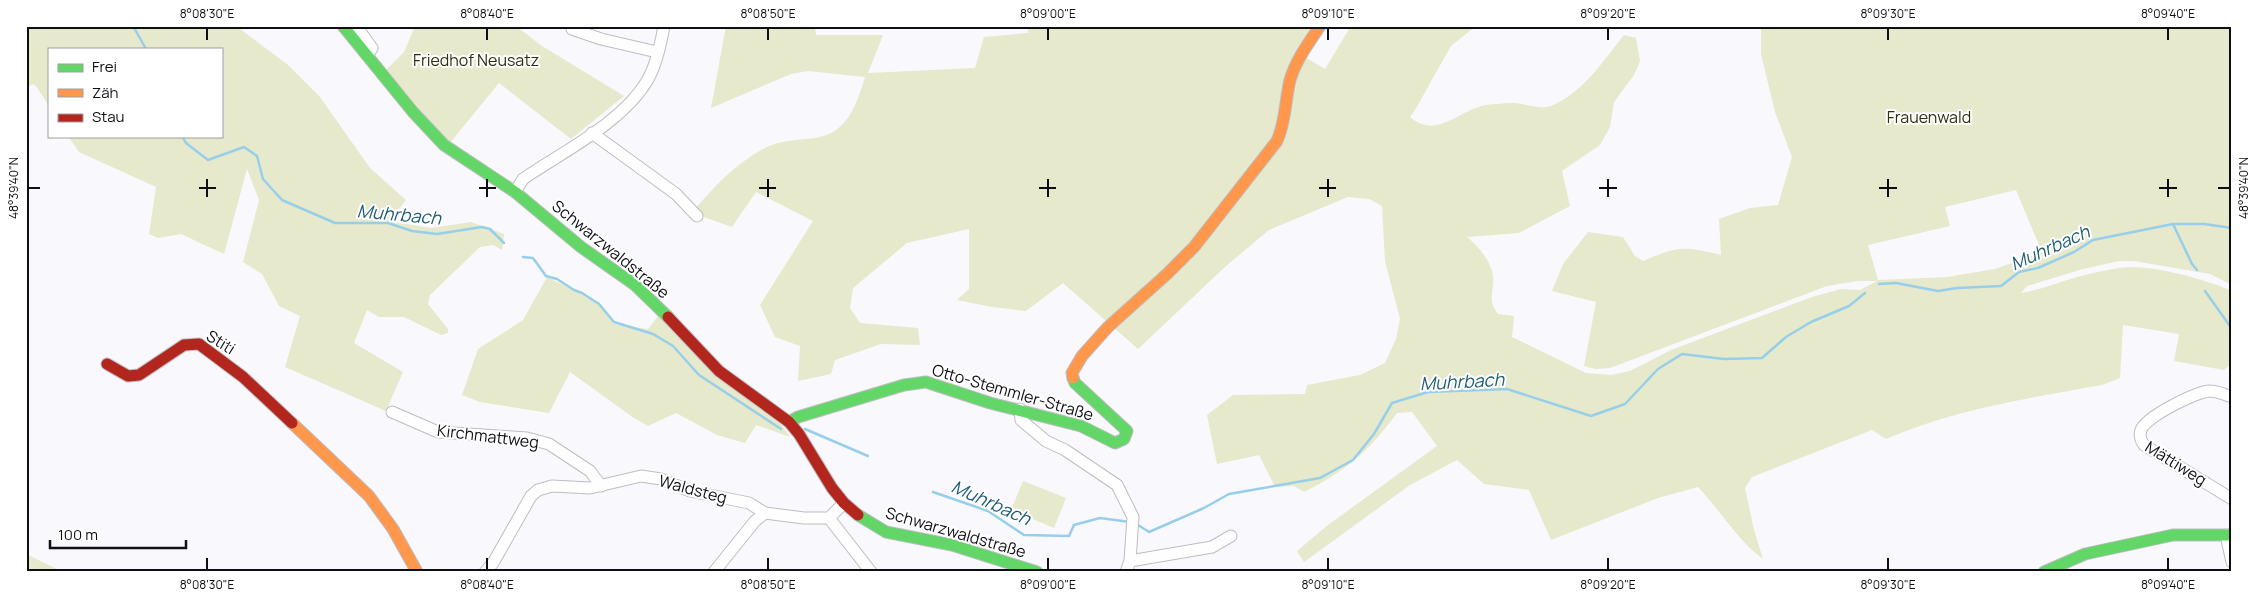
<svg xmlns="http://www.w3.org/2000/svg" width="2258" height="598" viewBox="0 0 2258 598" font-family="Manrope,sans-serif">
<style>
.green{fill:#e6e9cb;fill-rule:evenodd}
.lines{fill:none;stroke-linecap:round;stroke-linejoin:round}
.stream{stroke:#97cfea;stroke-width:2.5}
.street-casing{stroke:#bebdc2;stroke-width:13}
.fast-casing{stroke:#bebdc2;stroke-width:13}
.slow-casing{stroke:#bebdc2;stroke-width:13}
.jam-casing{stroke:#bebdc2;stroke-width:13}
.street{stroke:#fefeff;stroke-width:11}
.fast{stroke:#63d668;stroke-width:11}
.slow{stroke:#ff974d;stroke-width:11}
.jam{stroke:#b3261e;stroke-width:11}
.ticks{fill:none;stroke:#100e15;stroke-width:2}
.labels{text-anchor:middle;stroke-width:4;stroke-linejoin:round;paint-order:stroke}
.park-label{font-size:16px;fill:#2e3010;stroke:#fff}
.street-label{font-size:16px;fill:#100e15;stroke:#fff}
.water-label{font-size:18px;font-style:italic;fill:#1e5c76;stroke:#fff}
.neatline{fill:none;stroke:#100e15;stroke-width:2}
.ticks-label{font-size:12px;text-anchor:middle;fill:#100e15}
</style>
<rect width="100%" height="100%" fill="#f9f8fd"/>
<g class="green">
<polygon points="26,26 236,26 288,65 320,97 370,168 406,200 390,221 431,228 471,222 504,234 502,250 493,245 480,247 430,295 428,304 448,329 448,333 441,335 404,317 379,317 367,310 354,343 403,372 386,411 285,367 300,316 279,306 262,274 243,262 259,200 247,169 224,254 181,234 158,238 149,234 156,187 79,152 68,136 221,136 221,49 49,49 49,106 36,86 33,84 26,88"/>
<polygon points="415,26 516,26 542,46 624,96 571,139 499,83 449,144 386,70 404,52"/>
<path d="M 726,26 L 815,26 L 816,35 L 883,35 L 868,73 L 975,68 L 984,37 L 1028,33 L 1028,26 L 1324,26 L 1305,57 L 1325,69 L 1351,26 L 1476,26 L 1451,46 L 1415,110 L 1410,117 C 1437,140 1458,110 1486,105 C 1495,104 1504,103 1513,103 C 1524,103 1539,110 1551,106 C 1583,93 1603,61 1624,35 L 1636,38 L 1640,61 L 1634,75 L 1614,102 L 1610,127 L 1600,145 L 1562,171 L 1570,206 L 1519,233 L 1467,237 C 1478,246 1491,261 1493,276 C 1495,293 1486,298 1498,314 L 1514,316 L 1512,337 L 1586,373 L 1611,375 L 1630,371 L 1671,350 L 1812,297 L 1841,289 L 1860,290 L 1877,281 L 1857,281 L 1827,286 L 1610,368 L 1596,369 L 1584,366 L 1596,302 L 1552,291 L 1563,264 L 1588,232 L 1623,237 L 1635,256 L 1643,261 C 1679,246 1683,246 1721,255 L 1719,219 L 1750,208 L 1778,205 L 1792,157 L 1775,112 L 1761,54 L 1761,26 L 2232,26 L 2232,285 L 2210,274 L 2134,261 L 2119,261 L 2083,269 L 2027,286 L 2021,293 C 2041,290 2061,281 2081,276 C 2097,272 2114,268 2130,267 C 2160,267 2204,279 2232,291 L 2232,363 L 2224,370 L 2174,361 L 2179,334 L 2123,325 L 2120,378 L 2102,385 C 2030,398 1954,409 1886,439 L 1872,430 L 1752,477 L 1745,488 L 1754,530 L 1763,559 C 1739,542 1719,509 1698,487 L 1658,498 L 1551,540 L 1529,490 L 1484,484 L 1457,460 L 1410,485 L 1304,562 L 1297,551 L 1328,525 L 1437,446 L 1412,412 L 1397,413 C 1369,451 1346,471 1304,492 L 1294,486 L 1275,487 L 1259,455 L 1217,464 L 1207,415 L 1233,395 L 1305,394 L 1307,385 L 1360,375 L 1385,363 L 1396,339 L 1400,319 L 1385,261 L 1382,206 L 1369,199 L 1348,197 L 1269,230 L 1226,266 L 1138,349 L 1063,283 L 1026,311 L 992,307 L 957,300 L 969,289 L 969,229 L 907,243 L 853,288 L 850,308 L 860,323 L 918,328 L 920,345 L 881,344 L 835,360 L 831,374 L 798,381 L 800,346 L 775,337 L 760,305 L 813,221 L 756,192 L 732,227 L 698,215 L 694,210 C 714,187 735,164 763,149 C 780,140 797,140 815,138 C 847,134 857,104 865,77 L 808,71 L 791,74 L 711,108 ZM 2016,190 L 2042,252 L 1995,269 L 1947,277 L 1878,280 L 1868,245 L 1950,226 L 1945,207 Z"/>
<polygon points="547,277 599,302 614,324 648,329 658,316 780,423 790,437 756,425 745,443 717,435 676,413 648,426 634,418 570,372 549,413 480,402 462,395 478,349 523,320"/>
<polygon points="1023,481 1066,498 1054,528 1011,510"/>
<polygon points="26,554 63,572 26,572"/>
</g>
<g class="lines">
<g class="stream">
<polyline points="133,26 146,49"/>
<polyline points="182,136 186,143 208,160 244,147 257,156 263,179 282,200 335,223 388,223 412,231 437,234 482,227 490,229 504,243"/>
<polyline points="2173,224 2192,264 2197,270"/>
<polyline points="523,257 533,258 546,276 557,279 574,290 582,293 599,304 614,322 653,334 673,346 699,375 781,429"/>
<polyline points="1879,284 1896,283 1938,291 1957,288 2001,286 2019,272 2038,268 2074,252 2093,240 2173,224 2204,224 2232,228"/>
<polyline points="2205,291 2232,329"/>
<polyline points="805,429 868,456"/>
<polyline points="933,492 988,511 1024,535 1069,536 1074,525 1100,518 1130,522"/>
<polyline points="1135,523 1149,532 1204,508 1229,494 1320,478 1353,460 1374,434 1392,403 1428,392 1507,389 1591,416 1625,404 1658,369 1682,354 1724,359 1762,358 1786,337 1811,322 1849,306 1865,293"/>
</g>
<defs>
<g id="street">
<polyline points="356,26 372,48 368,55"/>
<polyline points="572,26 572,29 601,39 657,52"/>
<polyline points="592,133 676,194 697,216"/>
<path d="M 515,192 L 523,179 C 562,152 622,123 647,81 C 656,66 661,43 664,26"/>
<path d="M 2232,397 C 2224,394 2217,391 2209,391 C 2196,392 2145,417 2141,430 C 2139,435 2141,441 2144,445 L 2232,499"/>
<polyline points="1020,409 1021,420 1046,441 1065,450 1117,485 1133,517 1130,561 1126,572"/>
<polyline points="392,412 438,432 527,438 549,444 590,471 601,486"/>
<polyline points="829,518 871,572"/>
<polyline points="2226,535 2232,562"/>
<polyline points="1130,561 1212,547 1231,536"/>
<polyline points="485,572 493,563 531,496 538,490 552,486 590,488 641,476 661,479 690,491 749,503 765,513 804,518 829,518 844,503"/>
<polyline points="714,572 755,521 765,513"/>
</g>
<g id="fast">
<polyline points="343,26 413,112 444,145 515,192 581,247 635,285 668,317"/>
<polyline points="789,422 798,417 904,385 926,382 990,403 1081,426 1115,443 1124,439 1127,431 1075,383 1073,378"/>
<polyline points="858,515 886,532 952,545 1037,572"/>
<polyline points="2044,572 2085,554 2173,535 2232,535"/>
</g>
<g id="slow">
<path d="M 1073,378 L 1072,373 L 1082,356 L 1108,327 L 1167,274 L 1194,247 L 1277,141 C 1286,121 1285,101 1290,80 C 1296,60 1308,44 1320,26"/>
<polyline points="292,423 369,496 393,529 417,572"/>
</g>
<g id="jam">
<polyline points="668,317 719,371 789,422 799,434 832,488 844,503 858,515"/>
<polyline points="107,364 128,376 139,375 184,345 199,344 243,377 292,423"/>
</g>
</defs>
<use href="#street" class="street-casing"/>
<use href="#fast" class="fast-casing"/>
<use href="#slow" class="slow-casing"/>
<use href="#jam" class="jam-casing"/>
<use href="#street" class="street"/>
<use href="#fast" class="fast"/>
<use href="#slow" class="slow"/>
<use href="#jam" class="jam"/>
</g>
<path class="ticks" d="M 207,28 L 207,40M 487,28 L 487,40M 768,28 L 768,40M 1048,28 L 1048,40M 1328,28 L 1328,40M 1608,28 L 1608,40M 1888,28 L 1888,40M 2168,28 L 2168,40M 207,179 L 207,197M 487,179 L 487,197M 768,179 L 768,197M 1048,179 L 1048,197M 1328,179 L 1328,197M 1608,179 L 1608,197M 1888,179 L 1888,197M 2168,179 L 2168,197M 28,188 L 40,188M 199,188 L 216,188M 479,188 L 496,188M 759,188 L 776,188M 1039,188 L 1056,188M 1319,188 L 1336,188M 1599,188 L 1617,188M 1879,188 L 1897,188M 2159,188 L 2177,188M 2218,188 L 2230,188M 207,558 L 207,570M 487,558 L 487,570M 768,558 L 768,570M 1048,558 L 1048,570M 1328,558 L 1328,570M 1608,558 L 1608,570M 1888,558 L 1888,570M 2168,558 L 2168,570"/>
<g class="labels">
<g class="park-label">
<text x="476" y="66">Friedhof Neusatz</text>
<text x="1929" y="123">Frauenwald</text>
</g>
<g class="street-label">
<text transform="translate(611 249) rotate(39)" y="6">Schwarzwaldstraße</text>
<text transform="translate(221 342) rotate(32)" y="6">Stiti</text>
<text transform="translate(1013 392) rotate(16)" y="6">Otto-Stemmler-Straße</text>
<text transform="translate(488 436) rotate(7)" y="6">Kirchmattweg</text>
<text transform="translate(2176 463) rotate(32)" y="6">Mättiweg</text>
<text transform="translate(693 489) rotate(15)" y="6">Waldsteg</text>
<text transform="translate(956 532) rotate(16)" y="6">Schwarzwaldstraße</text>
</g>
<g class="water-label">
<text transform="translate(399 215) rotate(5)" y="6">Muhrbach</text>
<text transform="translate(2050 248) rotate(-24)" y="6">Muhrbach</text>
<text transform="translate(1462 382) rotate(-3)" y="6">Muhrbach</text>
<text transform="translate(991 503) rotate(24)" y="6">Muhrbach</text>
</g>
</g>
<rect width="2258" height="598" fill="none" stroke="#ffffff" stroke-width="55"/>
<rect x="48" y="48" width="175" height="90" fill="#ffffff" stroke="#9f9fa1"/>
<rect x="58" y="64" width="25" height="8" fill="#63d668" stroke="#9f9fa1"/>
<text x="92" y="72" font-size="15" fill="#100e15">Frei</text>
<rect x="58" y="89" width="25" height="8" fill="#ff974d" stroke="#9f9fa1"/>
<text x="92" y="98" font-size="15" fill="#100e15">Zäh</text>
<rect x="58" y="114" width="25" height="8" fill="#b3261e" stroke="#9f9fa1"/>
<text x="92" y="122" font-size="15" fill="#100e15">Stau</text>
<path d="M50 540v8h136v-8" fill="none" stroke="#100e15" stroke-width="2.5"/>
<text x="58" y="540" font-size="15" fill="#100e15" stroke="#ffffff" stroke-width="4" paint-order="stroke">100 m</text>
<rect x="28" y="28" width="2202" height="542" class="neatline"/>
<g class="ticks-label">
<text x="207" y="18">8°08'30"E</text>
<text x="487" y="18">8°08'40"E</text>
<text x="768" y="18">8°08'50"E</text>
<text x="1048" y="18">8°09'00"E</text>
<text x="1328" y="18">8°09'10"E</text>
<text x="1608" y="18">8°09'20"E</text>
<text x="1888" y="18">8°09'30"E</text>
<text x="2168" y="18">8°09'40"E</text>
<text transform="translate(14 188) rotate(-90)" y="4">48°39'40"N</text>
<text transform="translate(2244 188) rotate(-90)" y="4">48°39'40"N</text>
<text x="207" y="589">8°08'30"E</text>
<text x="487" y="589">8°08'40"E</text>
<text x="768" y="589">8°08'50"E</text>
<text x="1048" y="589">8°09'00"E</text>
<text x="1328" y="589">8°09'10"E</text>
<text x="1608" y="589">8°09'20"E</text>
<text x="1888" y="589">8°09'30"E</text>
<text x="2168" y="589">8°09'40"E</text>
</g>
</svg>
